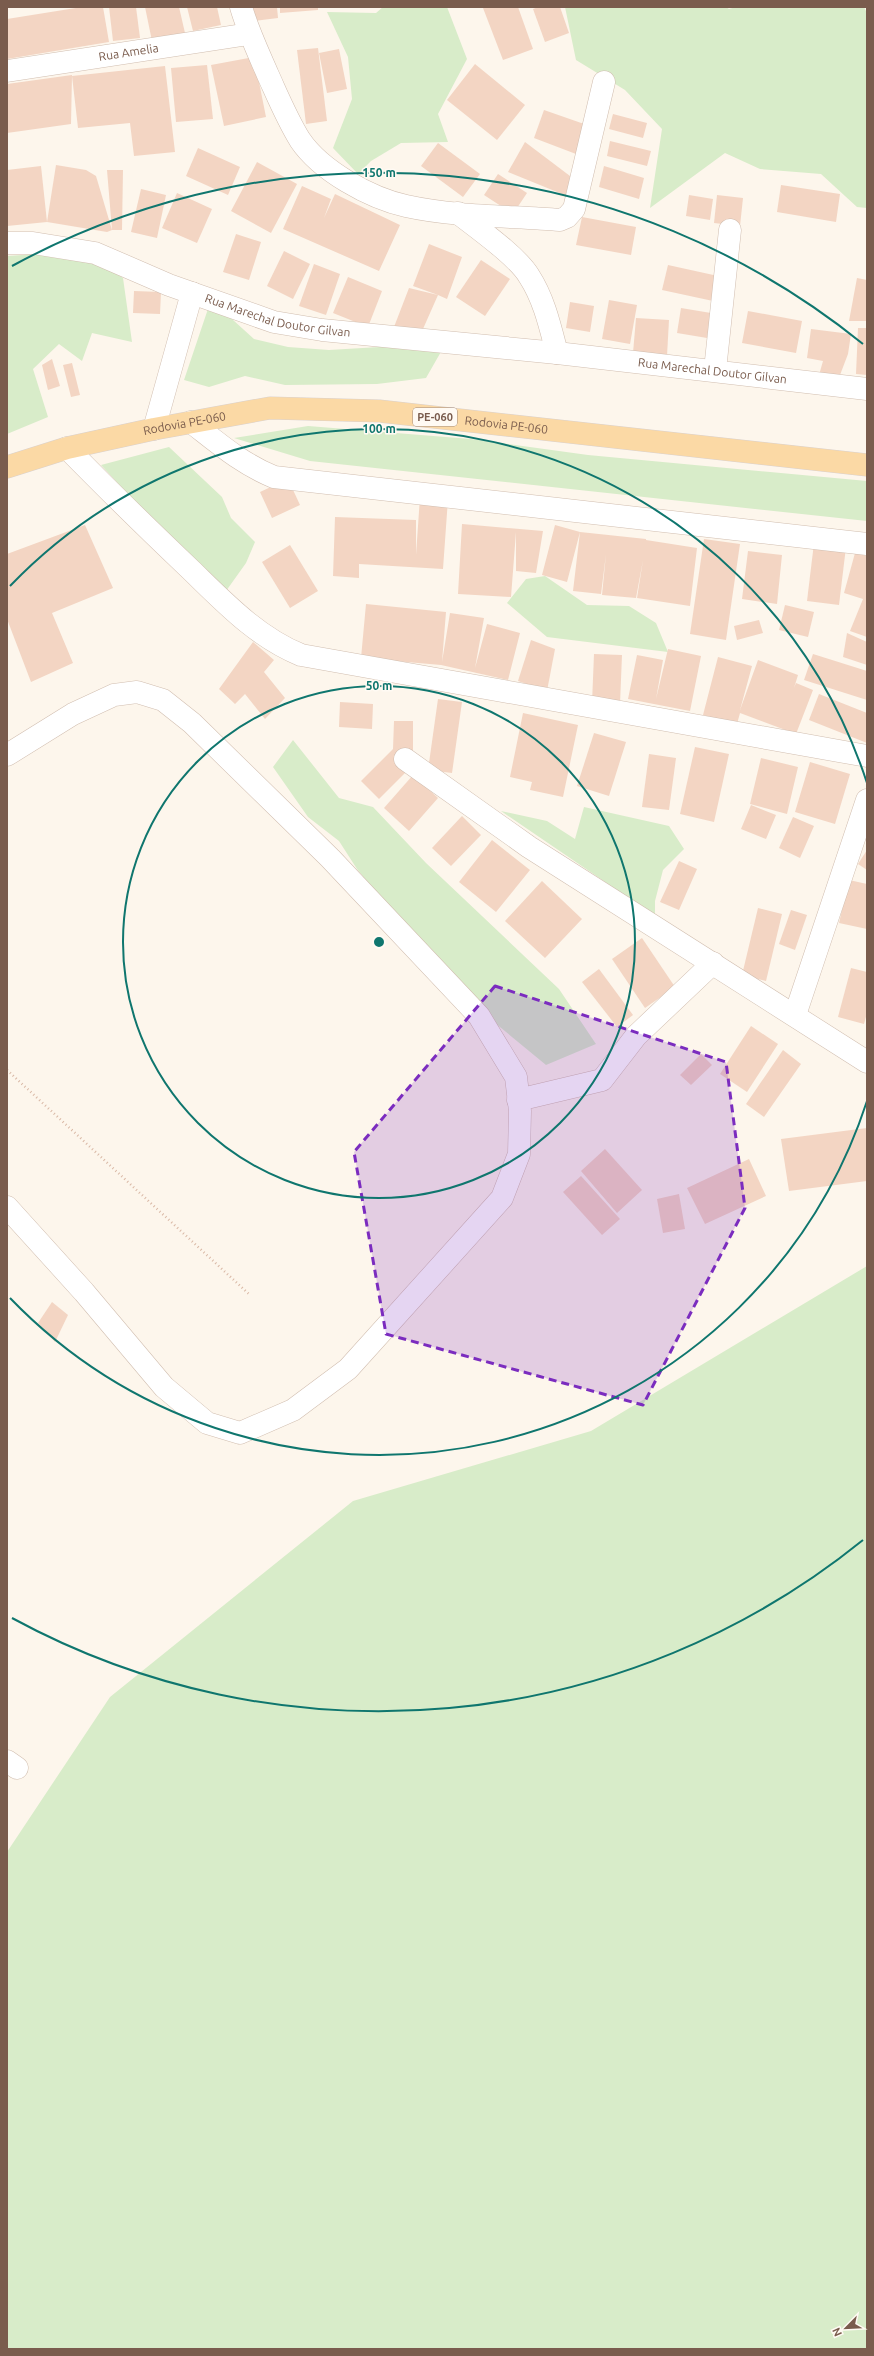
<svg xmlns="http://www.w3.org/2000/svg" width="874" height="2356" viewBox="0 0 874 2356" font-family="Ubuntu,sans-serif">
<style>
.green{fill:#d8ecc9}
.building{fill:#f3d5c3}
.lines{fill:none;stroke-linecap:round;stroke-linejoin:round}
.minor-casing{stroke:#d1beb0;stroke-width:23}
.major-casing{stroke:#dad1cd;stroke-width:23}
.path{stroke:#d9b8a5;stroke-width:2.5;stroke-dasharray:1 3;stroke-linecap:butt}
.minor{stroke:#fff;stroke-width:22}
.major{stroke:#fbd9a5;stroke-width:22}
.marked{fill:#7b2cbf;fill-opacity:0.2;stroke:#7b2cbf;stroke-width:3;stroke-dasharray:8 5;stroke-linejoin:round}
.ring{fill:none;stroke:#0f766e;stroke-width:2}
.labels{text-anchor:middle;stroke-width:3;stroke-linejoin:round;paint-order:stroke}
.shield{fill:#fffaf3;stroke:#a28b7f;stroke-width:1}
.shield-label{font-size:11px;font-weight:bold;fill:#7a5c4d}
.street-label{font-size:12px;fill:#7a5c4d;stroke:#fffaf3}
.centre{fill:#0f766e;stroke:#fffaf3;stroke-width:2}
.ring-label{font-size:12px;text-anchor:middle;font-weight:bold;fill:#0f766e;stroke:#fffaf3;stroke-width:3;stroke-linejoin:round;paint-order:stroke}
</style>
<rect width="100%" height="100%" fill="#fdf6ec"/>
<g class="green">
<polygon points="383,7 447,7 467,59 438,114 448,142 401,143 371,161 358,174 333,148 352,99 348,57 327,12 376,13"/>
<polygon points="565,7 726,7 729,9 736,7 864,7 867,13 867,208 857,207 821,174 760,169 725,153 650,208 662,129 625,90 576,60"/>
<polygon points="83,251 123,278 132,342 92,333 82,361 59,344 33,369 48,417 7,434 7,256"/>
<polygon points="211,300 254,339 288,347 329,350 446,343 426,378 377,384 285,385 245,376 209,387 184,380"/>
<polygon points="308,426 471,439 588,455 867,481 867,521 310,461 234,438"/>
<polygon points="169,447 222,497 231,518 255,542 246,563 226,591 175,545 101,465"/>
<polygon points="545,576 587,605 629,606 656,623 668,652 547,637 507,603 526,579"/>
<polygon points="293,740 339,798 373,807 426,863 559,989 596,1044 546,1065 455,990 357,869 339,841 308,817 273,767"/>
<polygon points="584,807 669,826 684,849 663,870 655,901 655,916 501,811 547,821 575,839"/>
<polygon points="867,1266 867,2349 7,2349 7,1852 110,1697 353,1501 591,1431"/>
</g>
<g class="building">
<polygon points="82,7 103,7 109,42 7,59 7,19"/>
<polygon points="109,7 136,7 140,38 113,41"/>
<polygon points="145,7 179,7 185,33 152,41"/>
<polygon points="187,7 217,7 221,25 193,31"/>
<polygon points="252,7 277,7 278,18 253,21"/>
<polygon points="280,7 318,7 318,10 280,13"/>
<polygon points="518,7 533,49 503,60 483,8"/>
<polygon points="538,7 560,7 569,33 545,42 533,9"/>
<polygon points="318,48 327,121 306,124 297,50"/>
<polygon points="339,49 347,89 327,93 319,53"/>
<polygon points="254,57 266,117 224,126 211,65"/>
<polygon points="475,64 525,105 497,140 447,100"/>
<polygon points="207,65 213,119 176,122 171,68"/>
<polygon points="165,66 175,152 134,156 130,123 78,128 72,76"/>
<polygon points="72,75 71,124 7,133 7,84"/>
<polygon points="544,110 587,125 576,154 534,138"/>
<polygon points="613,114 647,123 643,138 609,129"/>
<polygon points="610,141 651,151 647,166 607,156"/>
<polygon points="525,142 570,176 567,196 508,172"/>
<polygon points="438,143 480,174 463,197 421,166"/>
<polygon points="198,148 240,167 228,195 186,176"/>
<polygon points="257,162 297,184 271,233 231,211"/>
<polygon points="56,165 86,170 96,176 112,230 107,232 47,222"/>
<polygon points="41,166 47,222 7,226 7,170"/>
<polygon points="604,166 644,178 639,199 599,187"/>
<polygon points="107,170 123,170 122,230 112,230"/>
<polygon points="498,174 527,193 513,214 484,195"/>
<polygon points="781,185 840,194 836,222 777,212"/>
<polygon points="302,186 331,199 324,218 335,194 400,225 379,271 283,229"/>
<polygon points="141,189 166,195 157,238 131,232"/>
<polygon points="177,193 212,209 197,243 162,228"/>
<polygon points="689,195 713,199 710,220 686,216"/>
<polygon points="717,195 743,198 740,226 714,223"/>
<polygon points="582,217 636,227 631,255 576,245"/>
<polygon points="236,234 261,242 249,280 223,272"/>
<polygon points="429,244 462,257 447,299 438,295 419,338 394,327 409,288 438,295 413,286"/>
<polygon points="284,251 310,264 293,299 267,286"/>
<polygon points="481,260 510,279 485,316 456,297"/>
<polygon points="314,264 340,274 326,315 299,306"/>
<polygon points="668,265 718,276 713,301 662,290"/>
<polygon points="348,277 382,291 368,327 333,313"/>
<polygon points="857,278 867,280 867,321 849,321"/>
<polygon points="134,291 161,292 160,314 133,313"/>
<polygon points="609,300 637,305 630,344 602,339"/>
<polygon points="570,302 594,306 590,332 566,328"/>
<polygon points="681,308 711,313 707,338 677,333"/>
<polygon points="748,311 802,321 796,353 742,343"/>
<polygon points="636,318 669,320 667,356 633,353"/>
<polygon points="858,328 867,328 867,375 856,374"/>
<polygon points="811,329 851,334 848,354 840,375 819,375 823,361 807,358"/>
<polygon points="52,359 60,386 48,390 42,365"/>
<polygon points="72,363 80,395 71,397 63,365"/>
<polygon points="288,479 300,505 272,518 260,492"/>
<polygon points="420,497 448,499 443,569 359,564 359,578 333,576 335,517 416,520 416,555"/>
<polygon points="462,524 543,531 536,573 516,571 516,532 511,597 458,594"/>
<polygon points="85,525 113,588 52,613 73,663 31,682 7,619 7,554"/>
<polygon points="555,525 580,532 646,539 646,540 697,548 690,606 637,598 643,560 636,598 602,595 606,554 601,594 573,591 580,532 567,582 542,575"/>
<polygon points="704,539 740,544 726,640 690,634"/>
<polygon points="814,543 846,547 839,605 807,601"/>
<polygon points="290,545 318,591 290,608 262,562"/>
<polygon points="748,551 782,555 777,604 742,599"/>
<polygon points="855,553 867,556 867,637 850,631 863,599 844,593"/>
<polygon points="366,604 446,612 442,662 450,613 484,618 475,668 487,624 520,633 508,680 441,665 361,658"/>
<polygon points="785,605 814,612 808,637 779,630"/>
<polygon points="759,620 763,633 737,640 734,626"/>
<polygon points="847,633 867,642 867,665 843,657"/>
<polygon points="531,640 555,649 547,691 518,681"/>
<polygon points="253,642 274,660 264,672 285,698 265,719 245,694 235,704 219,689"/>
<polygon points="668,649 701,656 690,711 628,699 637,655 663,660 656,699"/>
<polygon points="594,654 622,655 620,704 592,703"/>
<polygon points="813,654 867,671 867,700 804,680"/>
<polygon points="718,657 752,666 740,710 758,660 798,675 794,688 796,683 813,690 796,734 740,713 737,724 703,715"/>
<polygon points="819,694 867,713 867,743 809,720"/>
<polygon points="438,699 462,702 452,773 428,770"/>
<polygon points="340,702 373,704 372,729 339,727"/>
<polygon points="523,713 578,725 563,797 530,790 532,782 510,777"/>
<polygon points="394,721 413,721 413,751 397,751 412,766 379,799 361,781 393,749"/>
<polygon points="594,733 626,742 609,796 577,786"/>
<polygon points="695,747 729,754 714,822 680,814"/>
<polygon points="649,754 676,758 669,810 642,807"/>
<polygon points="761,758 798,767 787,814 750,804"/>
<polygon points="810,762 850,774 835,824 795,812"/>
<polygon points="413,775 438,798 409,831 384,808"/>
<polygon points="751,805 776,815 766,839 741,829"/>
<polygon points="462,816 481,835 451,866 432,848"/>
<polygon points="793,817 814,826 800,858 779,848"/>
<polygon points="492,840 530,870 496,912 459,882"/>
<polygon points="867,850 867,870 858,864"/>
<polygon points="679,861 697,869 679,910 660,902"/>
<polygon points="849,880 867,884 867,929 839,923"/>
<polygon points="542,881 582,919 545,958 505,921"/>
<polygon points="758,908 782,914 766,981 742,975"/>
<polygon points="791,910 807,915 795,950 779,944"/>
<polygon points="642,938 675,987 645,1008 612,959"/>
<polygon points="851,968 867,972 867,1013 864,1024 838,1017"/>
<polygon points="599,969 633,1015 617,1027 582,982"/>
<polygon points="751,1026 778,1044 747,1092 720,1074"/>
<polygon points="783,1050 801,1064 764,1117 746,1104"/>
<polygon points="701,1054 712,1065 691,1085 680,1075"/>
<polygon points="867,1128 867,1181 789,1191 781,1139"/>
<polygon points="605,1149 642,1190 617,1213 581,1171"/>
<polygon points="749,1159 766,1196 705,1224 687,1188"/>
<polygon points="581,1176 620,1219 602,1235 563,1192"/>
<polygon points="679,1194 685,1229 663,1233 657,1199"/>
<polygon points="52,1302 68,1315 55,1342 38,1323"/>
</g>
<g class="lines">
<defs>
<g id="minor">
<path d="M 241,7 C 248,31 258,52 268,75 C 278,97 287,119 300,140 C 321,171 370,198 406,206 C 456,217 510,216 560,220 L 567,217 L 574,209 L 604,82"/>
<path id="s1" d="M 7,71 L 249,34"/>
<path d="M 458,213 C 477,228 517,256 529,276 C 544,299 550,326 557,353"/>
<path id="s2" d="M 7,243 L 33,243 L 95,253 L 169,285 L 274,322 L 322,330 L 557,353 L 867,389"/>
<polyline points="715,370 730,230"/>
<path d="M 191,422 C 218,443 242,464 274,477 L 867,544"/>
<polyline points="154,429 192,293"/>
<path d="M 67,448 C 108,490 149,530 191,570 C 225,603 257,637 301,655 L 867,756"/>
<polyline points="7,755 73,714 114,695 137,692 163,700 192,723 330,858 479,1016 516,1077 520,1111 519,1154 502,1198 348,1369 293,1410 240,1433 207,1423 164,1387 84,1292 7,1207"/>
<polyline points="405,759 529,847 867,1062"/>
<polyline points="795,1015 867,800"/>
<polyline points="518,1100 602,1080 636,1036 713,963"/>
<polyline points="7,1761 17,1768"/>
</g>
<g id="major">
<path id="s3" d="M 7,467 L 67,448 L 154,429 L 270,408 L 379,411 L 867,465"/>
</g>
</defs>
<use href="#minor" class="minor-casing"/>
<use href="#major" class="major-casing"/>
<polyline class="path" points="7,1070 250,1295"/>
<use href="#minor" class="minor"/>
<use href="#major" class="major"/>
</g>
<path class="marked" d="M 495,986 L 726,1062 L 745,1208 L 643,1405 L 386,1334 L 354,1152 Z"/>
<g class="ring">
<circle cx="379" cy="942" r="256"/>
<path d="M867 1101A513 513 0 0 1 10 1298M10 586A513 513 0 0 1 867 783"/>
<path d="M863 1540A769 769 0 0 1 12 1618M12 266A769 769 0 0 1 863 344"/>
</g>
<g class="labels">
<rect class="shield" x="413" y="408" width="44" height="18" rx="3"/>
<g class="shield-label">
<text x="435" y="421">PE-060</text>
</g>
<g class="street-label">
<text dy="4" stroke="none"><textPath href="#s1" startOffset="123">Rua Amelia</textPath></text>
<text dy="4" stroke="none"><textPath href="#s2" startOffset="283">Rua Marechal Doutor Gilvan</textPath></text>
<text dy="4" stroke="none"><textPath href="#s2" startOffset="722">Rua Marechal Doutor Gilvan</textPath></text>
<text dy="4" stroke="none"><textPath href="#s3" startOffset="183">Rodovia PE-060</textPath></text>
<text dy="4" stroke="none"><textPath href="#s3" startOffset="507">Rodovia PE-060</textPath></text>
</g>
</g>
<circle cx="379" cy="942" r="6" class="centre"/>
<g class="ring-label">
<text x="379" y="177">150 m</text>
<text x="379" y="433">100 m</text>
<text x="379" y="690">50 m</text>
</g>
<rect width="874" height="2356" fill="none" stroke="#7a5c4d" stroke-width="16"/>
<g transform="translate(846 2328) rotate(246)" stroke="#fffaf3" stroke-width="3" paint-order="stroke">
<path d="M0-3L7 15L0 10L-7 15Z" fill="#7a5c4d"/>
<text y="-6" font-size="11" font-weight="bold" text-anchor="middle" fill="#7a5c4d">N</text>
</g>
</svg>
